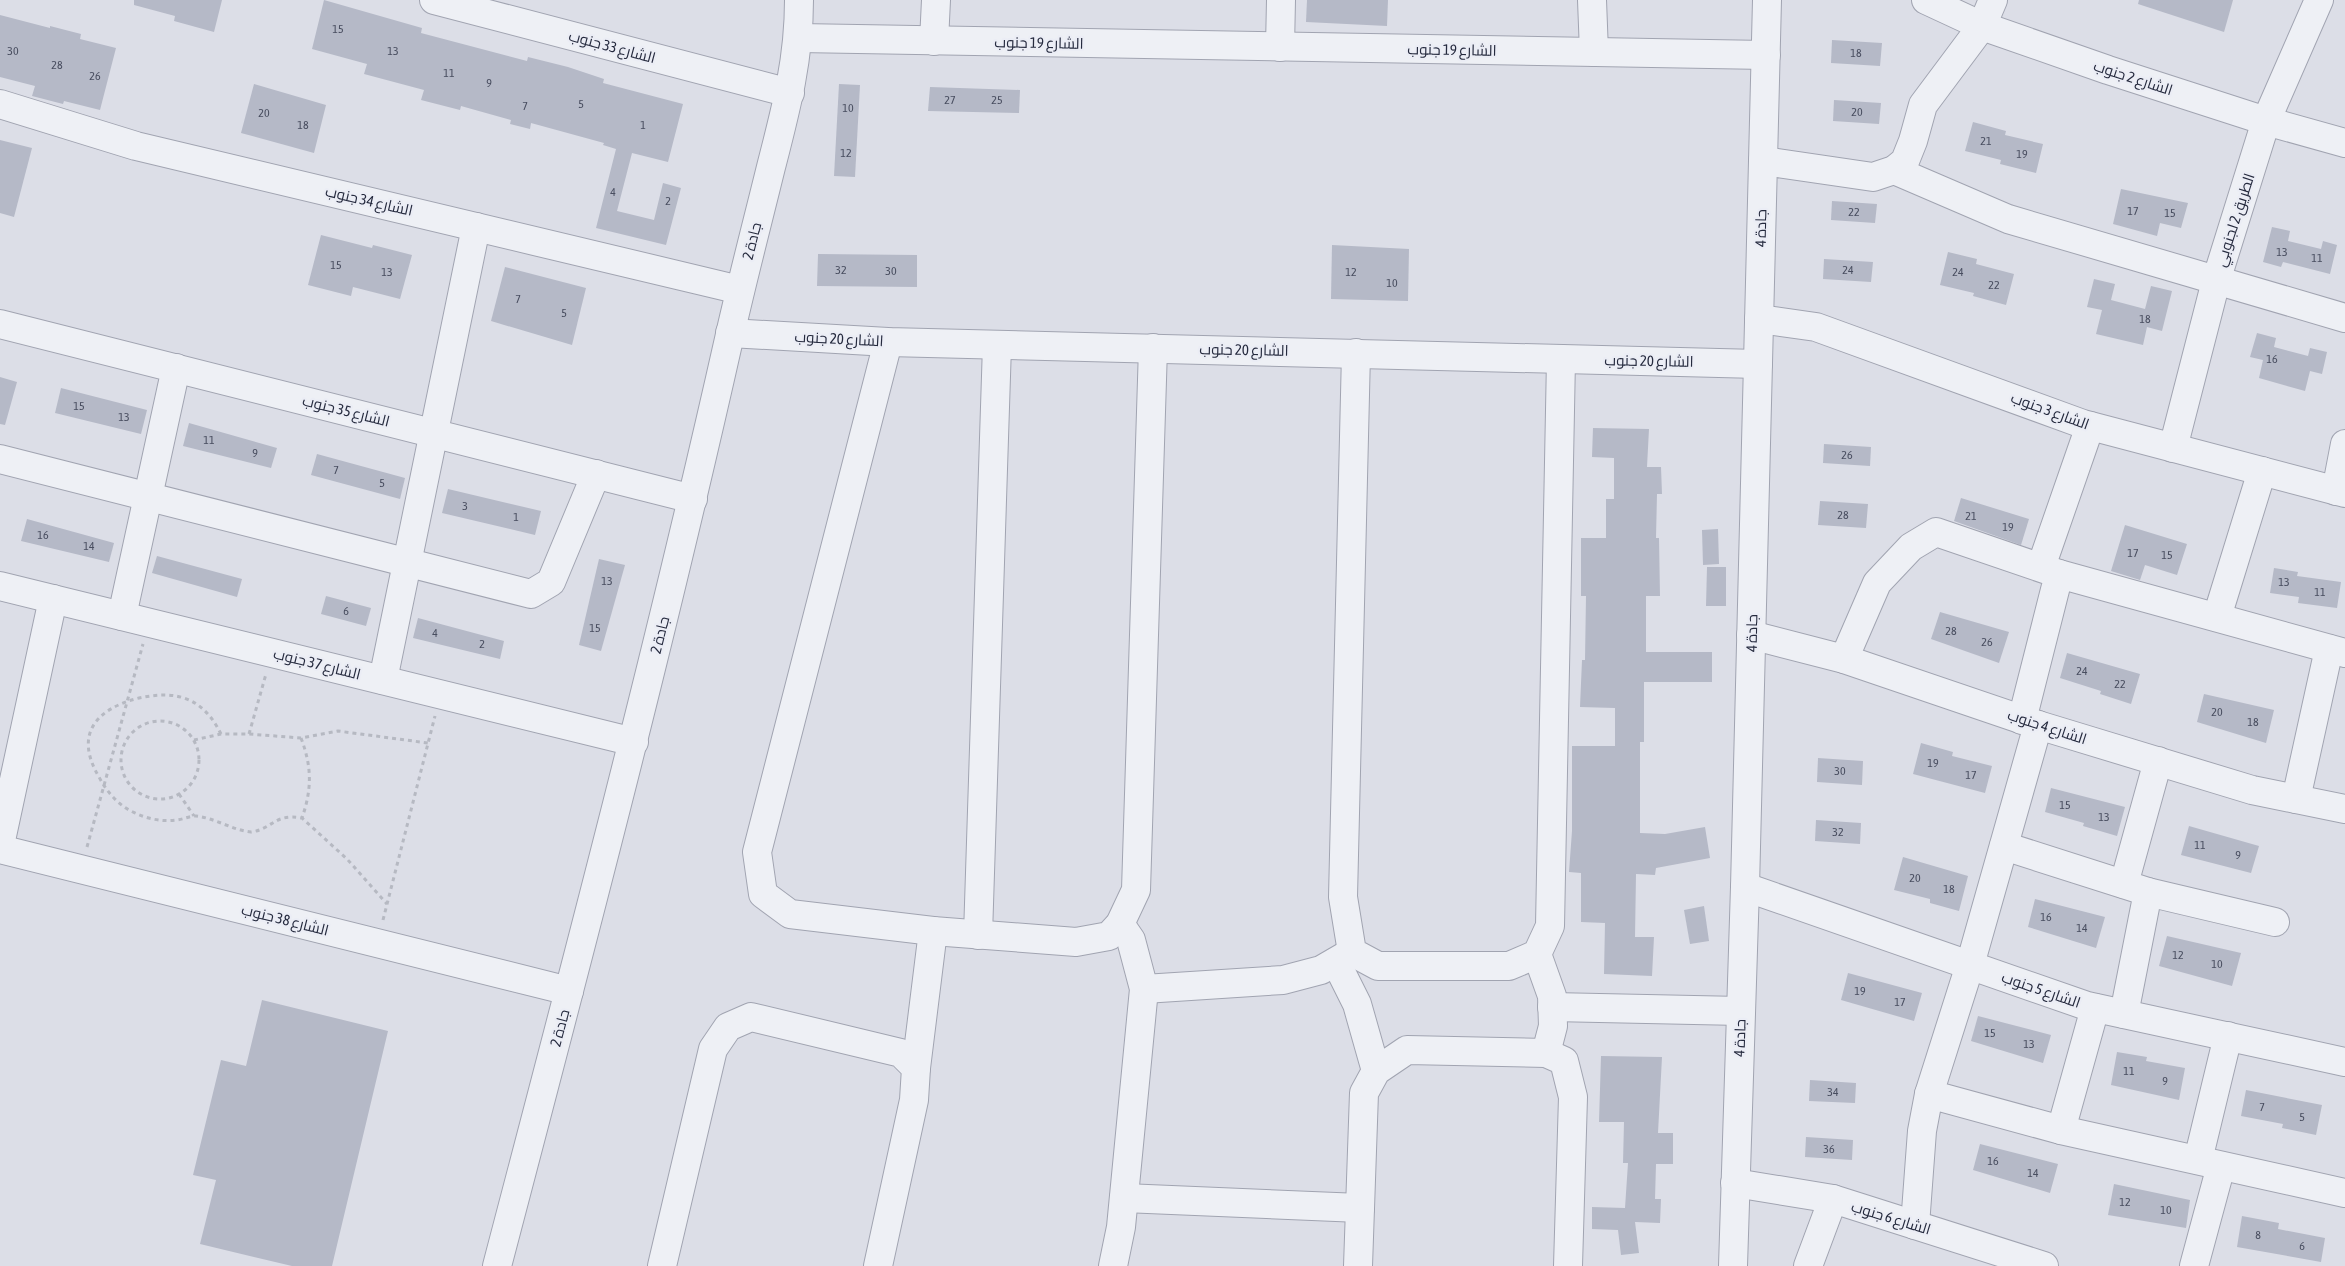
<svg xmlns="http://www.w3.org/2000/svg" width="2345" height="1266" viewBox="0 0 2345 1266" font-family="'Asap Condensed',Cairo,sans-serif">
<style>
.building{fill:#b5b9c7}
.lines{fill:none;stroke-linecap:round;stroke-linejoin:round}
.minor-casing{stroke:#a1a4b1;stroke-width:30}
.path{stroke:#b6b9c2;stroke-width:3;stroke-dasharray:4 4;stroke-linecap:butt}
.minor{stroke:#eef0f5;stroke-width:28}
.labels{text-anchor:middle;stroke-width:4.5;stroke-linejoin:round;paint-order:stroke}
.number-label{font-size:12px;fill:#494e60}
.street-label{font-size:15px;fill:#252a3e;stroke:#ebedf5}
</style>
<rect width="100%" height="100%" fill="#dcdee7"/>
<g class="building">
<polygon points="134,0 222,0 214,32 174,21 175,16 134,5"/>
<polygon points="324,0 422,28 421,33 527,61 528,57 568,67 604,79 603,83 683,104 668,162 632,153 617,211 654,220 663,183 681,188 666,245 596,228 616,149 603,145 604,143 531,123 530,129 510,124 511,120 461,106 460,110 421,100 424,90 364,74 367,64 312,49"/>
<polygon points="1307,0 1388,0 1387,26 1306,22"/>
<polygon points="2139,0 2233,0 2224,32 2138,4"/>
<polygon points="0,15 50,28 50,26 81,34 80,39 116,48 100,110 64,101 63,104 32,96 35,86 0,77"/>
<polygon points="1832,40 1882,43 1880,66 1831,63"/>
<polygon points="254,84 326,105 314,153 241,133"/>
<polygon points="839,84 860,85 855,177 834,176"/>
<polygon points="930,87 1020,90 1019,113 928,111"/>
<polygon points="1834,100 1881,103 1879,124 1833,121"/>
<polygon points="1973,122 2006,131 2005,135 2043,144 2036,173 2000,164 2001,160 1965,151"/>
<polygon points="0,140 32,148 14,217 0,213"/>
<polygon points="2121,189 2188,203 2181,228 2160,223 2157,236 2113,224"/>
<polygon points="1832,201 1877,204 1875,223 1831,220"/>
<polygon points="2272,227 2290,231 2288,241 2321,249 2323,241 2337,245 2330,274 2283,262 2281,267 2263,262"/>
<polygon points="321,235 372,248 373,245 412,255 400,299 353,287 351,296 308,285"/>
<polygon points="1332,245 1409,249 1408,301 1331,299"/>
<polygon points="1948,252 1977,259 1976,264 2014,274 2006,305 1973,296 1974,293 1940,285"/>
<polygon points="818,254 917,255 917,287 817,286"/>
<polygon points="1824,259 1873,262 1871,282 1823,279"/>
<polygon points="505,267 586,288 572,345 491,321"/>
<polygon points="2094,279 2115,284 2111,300 2145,309 2151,286 2172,291 2162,331 2147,327 2143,345 2096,334 2102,310 2087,307"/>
<polygon points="2257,333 2276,338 2274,347 2308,356 2310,348 2327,352 2322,374 2310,371 2305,391 2259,378 2263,360 2250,357"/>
<polygon points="0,377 17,382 5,425 0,424"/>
<polygon points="61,388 147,410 141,434 55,413"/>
<polygon points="189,423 277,448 271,468 183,446"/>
<polygon points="1593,428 1649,429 1647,467 1661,467 1662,494 1657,494 1656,538 1659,538 1660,596 1646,596 1646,652 1712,652 1712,682 1644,682 1644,742 1640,742 1640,833 1665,834 1705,827 1710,858 1656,868 1655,875 1636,874 1635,937 1654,937 1652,976 1604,974 1605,923 1581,922 1581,873 1569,872 1572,831 1572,746 1615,746 1615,708 1580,707 1582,660 1585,660 1586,596 1581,596 1581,538 1606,538 1606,499 1614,499 1614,458 1592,457"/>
<polygon points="1824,444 1871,447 1870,466 1823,463"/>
<polygon points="317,454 405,478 400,499 311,475"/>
<polygon points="448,489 541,511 535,535 442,513"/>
<polygon points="1961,498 2029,519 2021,545 1954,521"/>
<polygon points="1820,501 1868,504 1866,528 1818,525"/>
<polygon points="27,519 114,543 109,562 21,541"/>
<polygon points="2125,525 2187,544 2177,575 2145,565 2140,580 2111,571"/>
<polygon points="1718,529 1719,564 1703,565 1702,530"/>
<polygon points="157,556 242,579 237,597 152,573"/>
<polygon points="599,559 625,565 601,651 579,645"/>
<polygon points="1707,567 1726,567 1726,606 1706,606"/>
<polygon points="2274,568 2298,572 2297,576 2341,582 2337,608 2298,603 2299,597 2270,593"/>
<polygon points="326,596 371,608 366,626 321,614"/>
<polygon points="1940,612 2009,632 1999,663 1931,639"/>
<polygon points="418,618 504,641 500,659 413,638"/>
<polygon points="2067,653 2140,674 2131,704 2100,694 2101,691 2060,678"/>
<polygon points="2204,694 2274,710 2266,743 2197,722"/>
<polygon points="1921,743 1953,752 1952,756 1992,766 1985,793 1913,774"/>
<polygon points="1818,758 1863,761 1862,785 1817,782"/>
<polygon points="2051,788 2125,807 2117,836 2083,826 2084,823 2045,812"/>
<polygon points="1816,820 1861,823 1860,844 1815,841"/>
<polygon points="2189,826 2259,846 2251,873 2181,855"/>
<polygon points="1903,857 1968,876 1959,911 1930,903 1930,899 1894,890"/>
<polygon points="2035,899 2105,917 2096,948 2028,927"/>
<polygon points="1704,906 1709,941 1690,944 1684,910"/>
<polygon points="2167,936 2241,953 2232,986 2159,966"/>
<polygon points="1848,973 1922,993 1914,1021 1841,1000"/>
<polygon points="262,1000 388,1031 332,1266 292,1266 200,1244 216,1180 193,1175 221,1060 246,1066"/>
<polygon points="1978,1016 2051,1035 2043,1063 1971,1041"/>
<polygon points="2117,1052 2147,1057 2146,1061 2185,1068 2179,1100 2111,1085"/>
<polygon points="1601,1056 1662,1057 1658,1133 1673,1133 1673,1164 1656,1164 1655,1199 1661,1199 1660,1223 1635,1222 1639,1253 1621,1255 1618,1230 1592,1229 1592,1207 1625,1208 1628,1163 1623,1163 1624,1122 1599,1122"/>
<polygon points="1810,1080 1856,1083 1855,1103 1809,1101"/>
<polygon points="2246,1090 2322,1105 2316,1135 2282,1128 2283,1124 2241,1116"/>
<polygon points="1806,1137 1853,1140 1852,1160 1805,1157"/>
<polygon points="1980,1144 2058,1164 2050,1193 1973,1170"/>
<polygon points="2114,1184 2190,1200 2186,1228 2108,1215"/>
<polygon points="2242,1216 2279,1223 2278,1229 2325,1238 2321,1262 2237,1247"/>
</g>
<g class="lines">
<defs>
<g id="minor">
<polyline points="434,0 790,93"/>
<polyline points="1592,0 1594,52"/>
<polyline points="1926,0 1982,26 2108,70 2266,121 2345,143"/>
<polyline points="799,38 1766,55"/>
<polyline points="934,41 936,0"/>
<polyline points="1280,47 1281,0"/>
<polyline points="0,104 136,146 740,290"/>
<polyline points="1763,161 1873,177 1894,170 1905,161 1913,141 1923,105 1982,26 1993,0"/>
<polyline points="1894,170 2008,219 2345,318"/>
<polyline points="1759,319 1816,327 2083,424 2345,493"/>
<polyline points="0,324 693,499"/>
<polyline points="730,333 888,342 1758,364"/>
<polyline points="888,342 757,852 763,894 790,914 933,931 1076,942 1109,936 1120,924 1136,890 1153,348"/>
<polyline points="1356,353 1343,897 1352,952 1378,966 1509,966 1537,954 1550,926 1561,359"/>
<polyline points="2173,448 2216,281 2266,121 2319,0"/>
<polyline points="0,459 531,594 551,582 596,474"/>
<polyline points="2336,491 2345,444"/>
<polyline points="2041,567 2090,426"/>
<polyline points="2059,574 2345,653"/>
<polyline points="0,586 634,742"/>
<polyline points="122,616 176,368"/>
<polyline points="2217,617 2262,471"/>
<polyline points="1751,635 1844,659 2038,725 2252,790 2345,809"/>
<polyline points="1844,659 1877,583 1911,547 1936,532 2059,574 2022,720"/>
<polyline points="383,680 476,227"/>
<polyline points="2296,799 2329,649"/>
<polyline points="0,845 53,599"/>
<polyline points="2004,846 2148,892 2124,1014"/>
<polyline points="0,849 569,991"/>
<polyline points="2124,884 2158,761"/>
<polyline points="1745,887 2087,1006 2345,1062"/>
<polyline points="2148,892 2275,922"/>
<polyline points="978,935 997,345"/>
<polyline points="1537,954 1552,996 1553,1026 1546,1053"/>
<polyline points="1336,962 1357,1004 1376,1071"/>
<polyline points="1144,989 1283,980 1321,970 1352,952"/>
<polyline points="1552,1007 1741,1011"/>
<polyline points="916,1068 933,931"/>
<polyline points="1929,1094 2061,1130 2345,1193"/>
<polyline points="2061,1130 2095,1008"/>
<polyline points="2198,1160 2228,1036"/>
<polyline points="1735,1183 1833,1199 2044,1266"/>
<polyline points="1124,1198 1360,1208"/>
<polyline points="1915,1225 1922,1131 1929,1094 1970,965 2038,725"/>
<path d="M 497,1266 C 578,958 659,650 729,339 C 742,281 757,224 771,167 C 786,109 799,60 799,0"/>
<polyline points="662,1266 713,1049 728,1027 751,1017 901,1053 916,1068 914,1100 878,1266"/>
<polyline points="1113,1266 1121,1227 1144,989 1131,940 1120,924"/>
<polyline points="1358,1266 1364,1093 1376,1071 1407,1050 1546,1053 1564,1061 1573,1097 1568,1266"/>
<polyline points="1733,1266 1745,887 1767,0"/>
<polyline points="1808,1266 1833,1199"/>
<polyline points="2194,1266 2221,1166"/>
</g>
</defs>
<use href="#minor" class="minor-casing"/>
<g class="path">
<circle cx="160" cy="760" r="39"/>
<path d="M 221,734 C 213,718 202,704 184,698 C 169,693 154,695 139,698 C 95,709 74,735 99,777 C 107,792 118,805 133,812 C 147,819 162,822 177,820 C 184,819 190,816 196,816 C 215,818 232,830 251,832 C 273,829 274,813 302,818 L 347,859 L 387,904"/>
<polyline points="249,734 266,674"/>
<path d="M 301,738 C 312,767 312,789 302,818"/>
<polyline points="194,740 221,734 249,734 301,738 338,731 428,743"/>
<polyline points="179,794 194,816"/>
<polyline points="87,847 143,644"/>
<polyline points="383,920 435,716"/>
</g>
<use href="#minor" class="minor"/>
</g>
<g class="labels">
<g class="number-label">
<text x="338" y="33">15</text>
<text x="13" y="55">30</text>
<text x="393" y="55">13</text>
<text x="1856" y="57">18</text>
<text x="57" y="69">28</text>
<text x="449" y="77">11</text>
<text x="95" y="80">26</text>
<text x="489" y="87">9</text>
<text x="950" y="104">27</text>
<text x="997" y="104">25</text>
<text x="581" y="108">5</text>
<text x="525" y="110">7</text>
<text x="848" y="112">10</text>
<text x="1857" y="116">20</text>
<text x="264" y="117">20</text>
<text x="303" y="129">18</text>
<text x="643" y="129">1</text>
<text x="1986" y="145">21</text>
<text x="846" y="157">12</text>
<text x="2022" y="158">19</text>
<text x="613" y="196">4</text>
<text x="668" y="205">2</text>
<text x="2133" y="215">17</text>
<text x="1854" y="216">22</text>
<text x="2170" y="217">15</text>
<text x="2282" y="256">13</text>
<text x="2317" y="262">11</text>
<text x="336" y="269">15</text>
<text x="841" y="274">32</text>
<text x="1848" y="274">24</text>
<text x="891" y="275">30</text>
<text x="387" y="276">13</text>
<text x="1351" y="276">12</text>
<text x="1958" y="276">24</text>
<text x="1392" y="287">10</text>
<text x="1994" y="289">22</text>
<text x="518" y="303">7</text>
<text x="564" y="317">5</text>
<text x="2145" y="323">18</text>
<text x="2272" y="363">16</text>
<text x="79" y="410">15</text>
<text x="124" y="421">13</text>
<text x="209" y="444">11</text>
<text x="255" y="457">9</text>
<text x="1847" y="459">26</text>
<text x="336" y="474">7</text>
<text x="382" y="487">5</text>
<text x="465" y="510">3</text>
<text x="1843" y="519">28</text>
<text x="1971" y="520">21</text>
<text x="516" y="521">1</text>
<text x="2008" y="531">19</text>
<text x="43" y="539">16</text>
<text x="89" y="550">14</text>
<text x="2133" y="557">17</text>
<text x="2167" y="559">15</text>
<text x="607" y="585">13</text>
<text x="2284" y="586">13</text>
<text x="2320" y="596">11</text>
<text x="346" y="615">6</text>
<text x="595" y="632">15</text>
<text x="1951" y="635">28</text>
<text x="435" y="637">4</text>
<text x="1987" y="646">26</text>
<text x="482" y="648">2</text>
<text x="2082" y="675">24</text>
<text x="2120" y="688">22</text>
<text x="2217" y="716">20</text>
<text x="2253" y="726">18</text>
<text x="1933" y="767">19</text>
<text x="1840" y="775">30</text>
<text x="1971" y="779">17</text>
<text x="2065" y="809">15</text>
<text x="2104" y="821">13</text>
<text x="1838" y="836">32</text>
<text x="2200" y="849">11</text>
<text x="2238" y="859">9</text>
<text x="1915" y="882">20</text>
<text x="1949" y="893">18</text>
<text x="2046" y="921">16</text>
<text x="2082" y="932">14</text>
<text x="2178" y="959">12</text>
<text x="2217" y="968">10</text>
<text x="1860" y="995">19</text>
<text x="1900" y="1006">17</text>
<text x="1990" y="1037">15</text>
<text x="2029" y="1048">13</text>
<text x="2129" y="1075">11</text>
<text x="2165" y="1085">9</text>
<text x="1833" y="1096">34</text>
<text x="2262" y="1111">7</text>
<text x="2302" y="1121">5</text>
<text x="1829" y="1153">36</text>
<text x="1993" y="1165">16</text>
<text x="2033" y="1177">14</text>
<text x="2125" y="1206">12</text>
<text x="2166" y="1214">10</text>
<text x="2258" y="1239">8</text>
<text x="2302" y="1250">6</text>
</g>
<g class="street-label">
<text transform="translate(1039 43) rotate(1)" y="5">الشارع 19 جنوب</text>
<text transform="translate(612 47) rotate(15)" y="5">الشارع 33 جنوب</text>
<text transform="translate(1452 50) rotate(1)" y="5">الشارع 19 جنوب</text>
<text transform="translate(2133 78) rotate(18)" y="5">الشارع 2 جنوب</text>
<text transform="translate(369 201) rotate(13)" y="5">الشارع 34 جنوب</text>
<text transform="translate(2235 220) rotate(-72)" y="5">الطريق 2 لجنوبي</text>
<text transform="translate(1761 228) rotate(-89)" y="5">جادة 4</text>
<text transform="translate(752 241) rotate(-76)" y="5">جادة 2</text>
<text transform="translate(839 339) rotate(3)" y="5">الشارع 20 جنوب</text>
<text transform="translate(1244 350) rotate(1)" y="5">الشارع 20 جنوب</text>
<text transform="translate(1649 361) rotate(1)" y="5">الشارع 20 جنوب</text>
<text transform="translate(346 411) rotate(14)" y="5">الشارع 35 جنوب</text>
<text transform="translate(2050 411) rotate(20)" y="5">الشارع 3 جنوب</text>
<text transform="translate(1752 633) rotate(-89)" y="5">جادة 4</text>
<text transform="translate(660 635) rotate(-76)" y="5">جادة 2</text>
<text transform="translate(317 664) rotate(14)" y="5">الشارع 37 جنوب</text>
<text transform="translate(2047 727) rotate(18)" y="5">الشارع 4 جنوب</text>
<text transform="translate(285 920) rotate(14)" y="5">الشارع 38 جنوب</text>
<text transform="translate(2041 990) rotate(19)" y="5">الشارع 5 جنوب</text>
<text transform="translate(560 1028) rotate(-75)" y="5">جادة 2</text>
<text transform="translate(1740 1038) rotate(-88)" y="5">جادة 4</text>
<text transform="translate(1891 1218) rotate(17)" y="5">الشارع 6 جنوب</text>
</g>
</g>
</svg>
